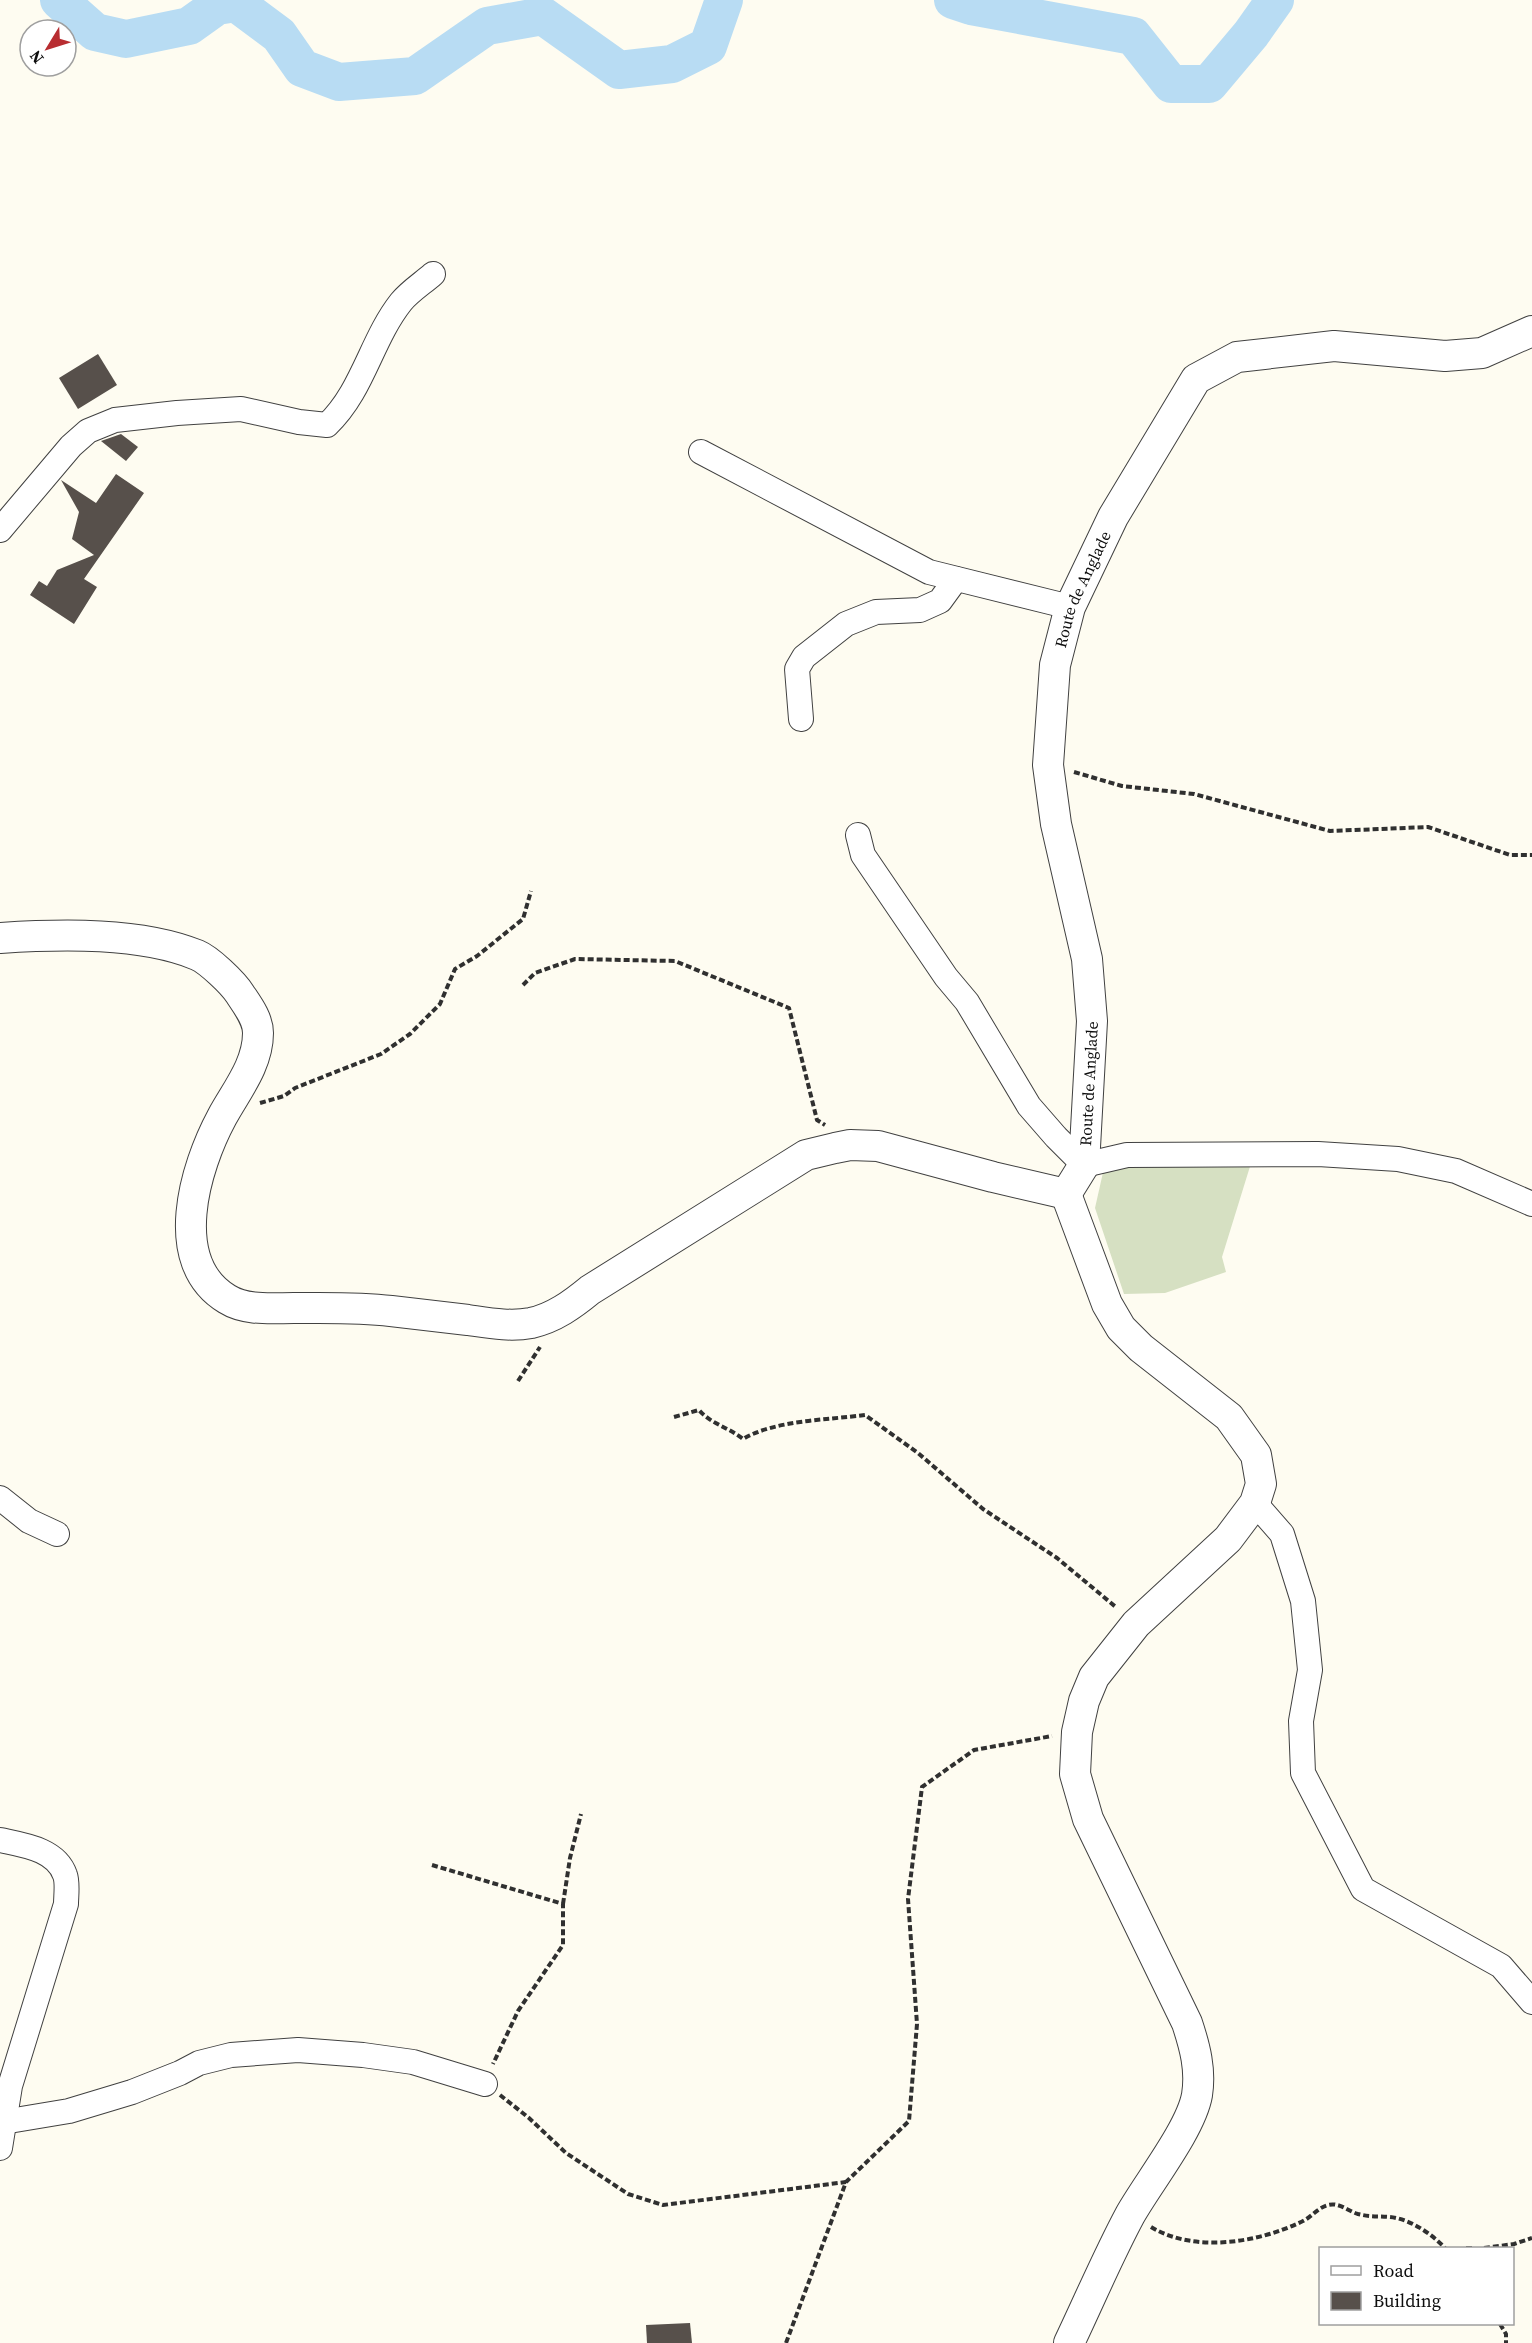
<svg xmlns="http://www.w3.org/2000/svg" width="1532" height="2343" viewBox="0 0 1532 2343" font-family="'Source Serif 4',serif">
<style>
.cemetery{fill:#d6e0c2}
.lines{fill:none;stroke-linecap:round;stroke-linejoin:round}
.river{stroke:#b8dcf3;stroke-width:38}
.building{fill:#57504b}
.minor-casing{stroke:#414141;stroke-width:26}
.tertiary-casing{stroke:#414141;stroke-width:32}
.path{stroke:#303030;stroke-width:4;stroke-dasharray:6 3;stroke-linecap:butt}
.minor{stroke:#fff;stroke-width:24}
.tertiary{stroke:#fff;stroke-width:30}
.labels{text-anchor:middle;stroke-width:6;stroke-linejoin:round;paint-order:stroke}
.street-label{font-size:16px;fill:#0e0e0e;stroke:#fff}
</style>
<rect width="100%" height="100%" fill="#fefcf1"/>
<polygon class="cemetery" points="1252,1160 1222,1257 1226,1272 1165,1293 1124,1294 1095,1208 1104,1168"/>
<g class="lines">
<g class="river">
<polyline points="59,0 95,32 126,39 189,26 217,6 236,3 279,35 302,68 339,82 415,76 487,26 543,16 619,70 672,64 708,46 724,0"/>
<polyline points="953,0 971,6 1133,36 1171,84 1209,84 1251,34 1275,0"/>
</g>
</g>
<g class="building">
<polygon points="98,354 117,385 78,409 59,378"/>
<polygon points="121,434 138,447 126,461 101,441"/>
<polygon points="116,474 144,493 84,579 97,587 74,624 30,595 39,581 47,586 57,570 94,555 72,539 79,512 61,480 96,503"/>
<polygon points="690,2323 692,2343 647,2343 646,2325"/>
</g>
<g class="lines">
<defs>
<g id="minor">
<polyline points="701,452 929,572 1070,607"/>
<path d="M 0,530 L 71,446 L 88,431 L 115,420 L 177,413 L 241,409 L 299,422 L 327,425 C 363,391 371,340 401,302 C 410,291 423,283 433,274"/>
<polyline points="801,719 797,669 804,657 846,624 876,612 920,610 940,601 956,579"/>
<polyline points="858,835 863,855 946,977 967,1002 1029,1106 1056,1137 1084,1165 1127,1155 1318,1154 1398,1159 1456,1171 1532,1204"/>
<polyline points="0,1498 29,1521 57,1534"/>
<polyline points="1255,1503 1282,1534 1303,1601 1310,1670 1301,1721 1303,1773 1363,1889 1501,1966 1532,2002"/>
<path d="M 0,1840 C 23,1845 56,1849 65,1875 C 68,1883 66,1896 66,1904 L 10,2086 L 0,2148"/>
<polyline points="3,2122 69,2111 132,2092 180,2073 199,2063 231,2055 298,2050 363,2055 413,2062 485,2084"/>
</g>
<g id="tertiary">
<path id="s1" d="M 0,938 C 61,934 141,932 197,955 C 209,960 233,983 240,994 C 248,1006 258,1019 258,1033 C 258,1065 236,1091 222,1117 C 195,1167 166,1262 227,1299 C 246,1311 272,1308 294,1308 C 326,1308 359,1307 391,1311 C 417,1314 443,1317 468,1320 C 489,1323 510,1327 531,1323 C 554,1318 573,1304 590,1290 L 806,1155 L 835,1148 L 850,1145 L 878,1146 L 993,1177 L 1066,1194 L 1084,1165 L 1092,1021 L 1087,959 L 1056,824 L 1048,765 L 1055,665 L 1070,607 L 1113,517 L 1196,379 L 1237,357 L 1334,346 L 1445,356 L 1482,353 L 1532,331"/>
<path d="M 1066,1194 L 1107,1304 L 1121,1328 L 1141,1348 L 1229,1417 L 1256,1455 L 1261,1484 L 1255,1503 L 1228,1539 L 1136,1624 L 1094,1677 L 1084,1701 L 1077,1732 L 1075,1774 L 1088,1819 L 1187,2023 C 1195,2047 1201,2070 1197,2095 C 1191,2129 1148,2183 1130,2215 C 1108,2256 1089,2301 1069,2343"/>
</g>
</defs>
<use href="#minor" class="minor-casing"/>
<use href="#tertiary" class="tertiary-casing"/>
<g class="path">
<polyline points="1074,772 1122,786 1194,794 1330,831 1428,827 1510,855 1532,855"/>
<polyline points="523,985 535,973 575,959 675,961 789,1008 817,1120 825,1125"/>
<polyline points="260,1103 284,1096 295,1088 381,1054 410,1034 440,1004 455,969 477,956 523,919 531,891"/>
<polyline points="518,1381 540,1347"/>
<path d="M 674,1417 L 699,1410 C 711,1424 728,1427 743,1439 C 775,1420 828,1420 865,1415 L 918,1453 L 983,1509 L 1057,1558 L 1117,1608"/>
<polyline points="432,1865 563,1904 563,1945 518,2011 493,2064"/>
<polyline points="563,1904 570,1858 581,1814"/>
<polyline points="500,2095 529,2118 566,2153 628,2194 663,2205 846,2182"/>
<path d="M 1151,2227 C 1194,2253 1257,2243 1301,2222 C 1311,2218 1317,2208 1328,2205 C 1339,2202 1348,2211 1358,2214 C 1369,2217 1379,2216 1390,2217 C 1410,2219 1432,2234 1445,2248"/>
<polyline points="1466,2248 1472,2248"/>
<polyline points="1484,2248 1514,2244 1532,2238"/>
<polyline points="1500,2324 1506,2334 1506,2343"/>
<polyline points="786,2343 846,2182 909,2121 917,2024 908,1899 922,1787 974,1750 1052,1736"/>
</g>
<use href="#minor" class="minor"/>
<use href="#tertiary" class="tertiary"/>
</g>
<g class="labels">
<g class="street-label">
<text dy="6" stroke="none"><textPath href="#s1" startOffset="2110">Route de Anglade</textPath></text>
<text dy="6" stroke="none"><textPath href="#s1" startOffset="1606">Route de Anglade</textPath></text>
</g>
</g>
<rect x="1319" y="2247" width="195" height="78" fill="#ffffff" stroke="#9f9f9f" stroke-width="1.5"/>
<rect x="1331" y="2266" width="30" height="9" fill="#ffffff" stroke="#9f9f9f" stroke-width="1.5"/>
<text x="1373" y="2277" font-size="18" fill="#0e0e0e">Road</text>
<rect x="1331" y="2292" width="30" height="18" fill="#57504b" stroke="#9f9f9f" stroke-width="1.5"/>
<text x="1373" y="2307" font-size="18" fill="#0e0e0e">Building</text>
<g transform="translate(48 48) rotate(232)"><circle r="28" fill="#ffffff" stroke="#9f9f9f" stroke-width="1.5"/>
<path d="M0-4.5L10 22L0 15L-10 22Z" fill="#b82d31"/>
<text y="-9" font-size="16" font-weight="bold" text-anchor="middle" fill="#0e0e0e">N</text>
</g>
</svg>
